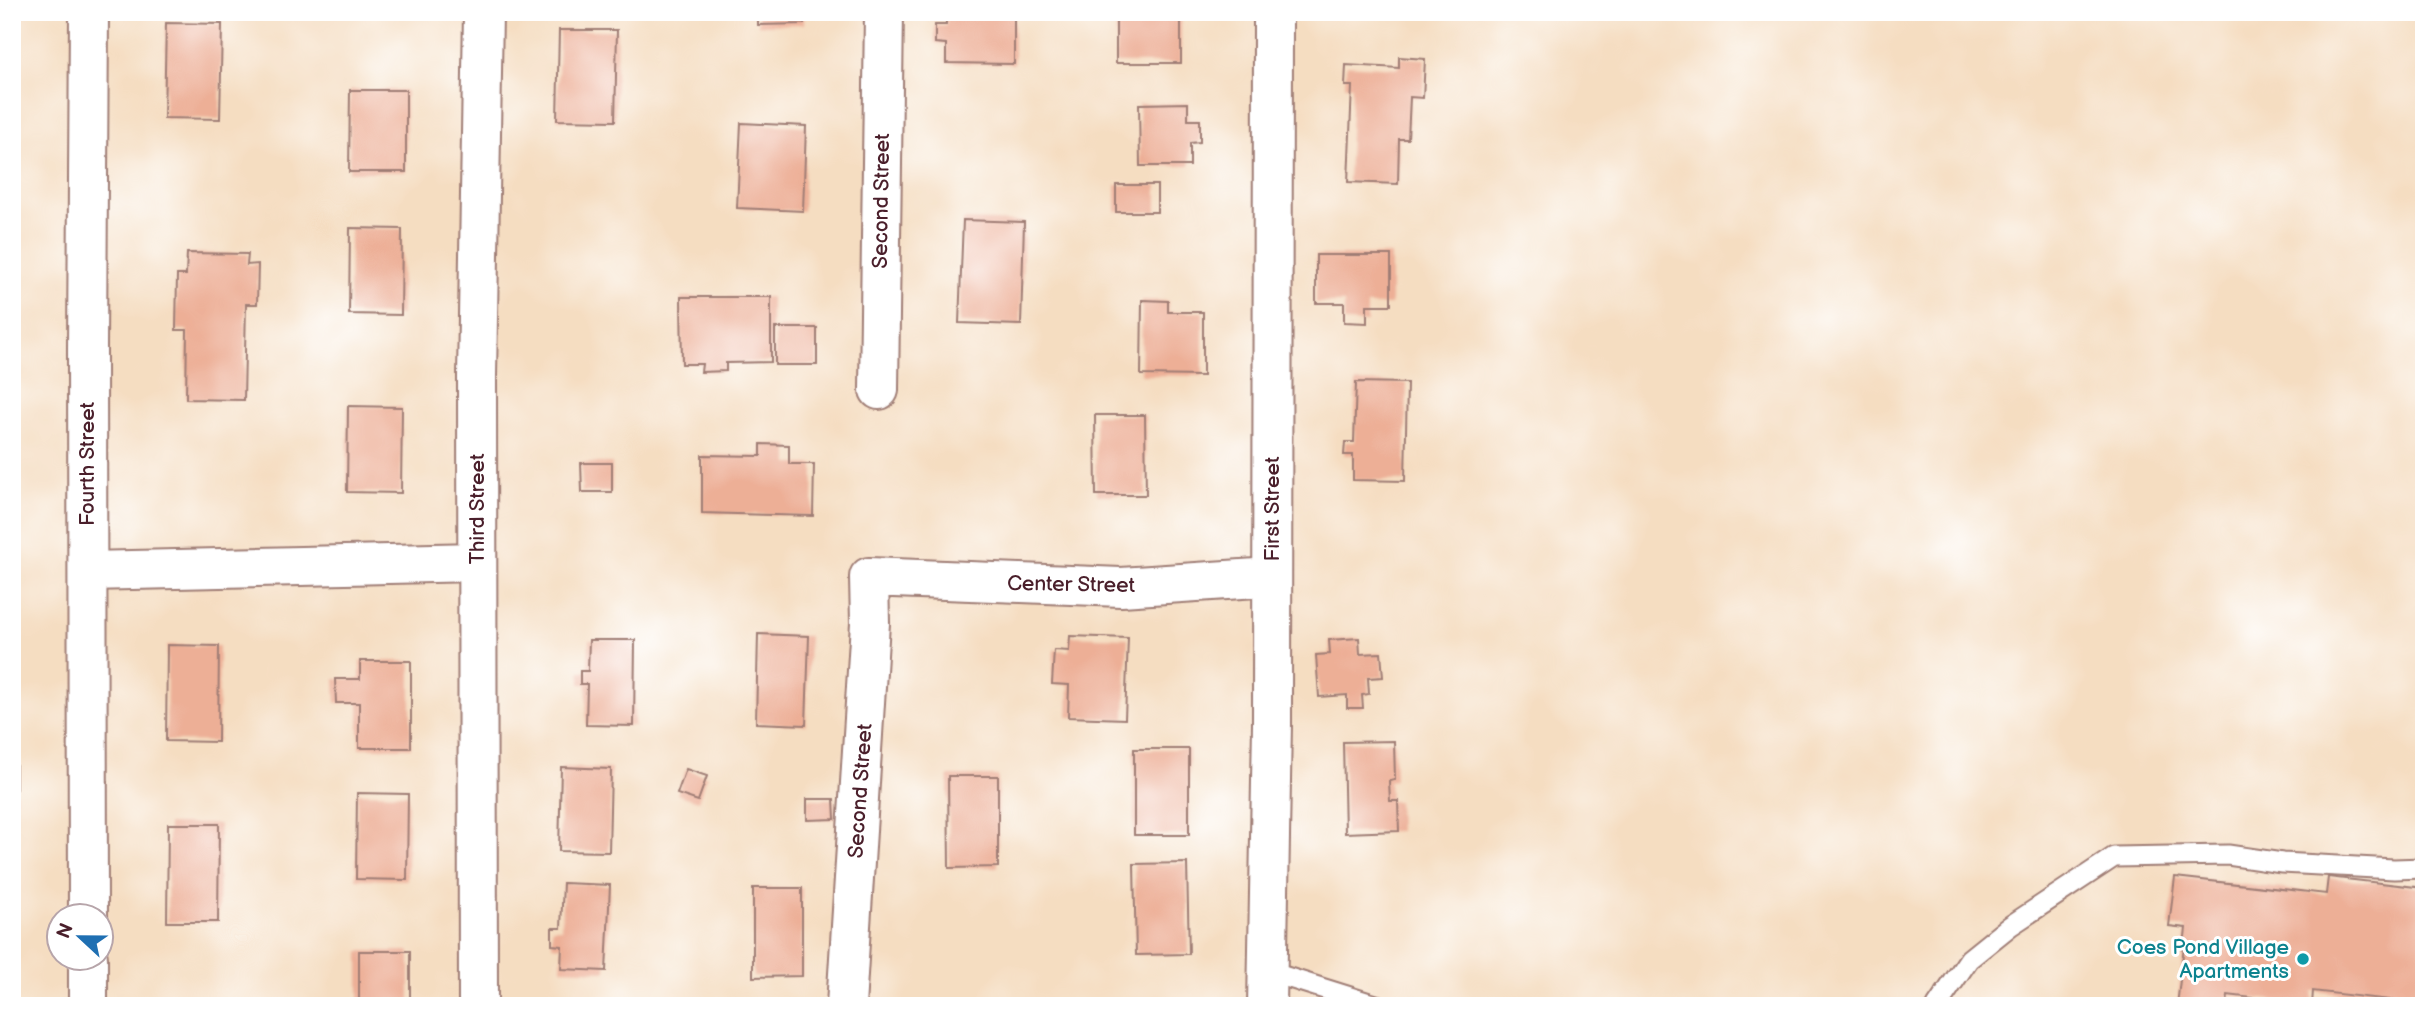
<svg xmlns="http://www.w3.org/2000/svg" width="2436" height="1018" viewBox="0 0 2436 1018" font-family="'Balsamiq Sans',sans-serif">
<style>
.building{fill:#edaf96}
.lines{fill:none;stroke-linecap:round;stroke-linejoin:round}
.lane-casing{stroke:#a07e76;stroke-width:23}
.street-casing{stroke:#a07e76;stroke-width:42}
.lane{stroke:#fff;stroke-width:19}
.street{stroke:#fff;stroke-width:38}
.culture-dot{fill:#0f9aa8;stroke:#fff;stroke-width:2.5}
.labels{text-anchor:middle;stroke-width:6;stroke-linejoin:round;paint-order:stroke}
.street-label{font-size:21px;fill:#4a1f2b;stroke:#fff}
.culture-label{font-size:21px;fill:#0d838f;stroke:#fff;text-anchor:end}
</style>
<rect width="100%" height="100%" fill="#fff"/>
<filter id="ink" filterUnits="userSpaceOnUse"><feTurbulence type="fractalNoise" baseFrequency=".0143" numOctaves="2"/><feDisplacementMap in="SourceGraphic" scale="14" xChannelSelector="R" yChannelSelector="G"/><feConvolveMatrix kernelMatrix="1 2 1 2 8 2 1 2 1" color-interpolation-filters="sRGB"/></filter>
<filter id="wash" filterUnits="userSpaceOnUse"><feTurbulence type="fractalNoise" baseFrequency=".00686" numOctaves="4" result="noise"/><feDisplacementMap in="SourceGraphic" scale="28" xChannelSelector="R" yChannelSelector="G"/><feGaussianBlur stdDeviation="1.57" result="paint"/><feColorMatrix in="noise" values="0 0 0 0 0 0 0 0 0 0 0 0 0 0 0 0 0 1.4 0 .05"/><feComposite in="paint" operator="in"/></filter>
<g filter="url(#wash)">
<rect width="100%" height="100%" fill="#f5ddc1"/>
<g id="blocks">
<g class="building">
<polygon points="758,12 804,12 804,24 758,25"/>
<polygon points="1014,12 1014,64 946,63 946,44 935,43 935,25 946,25 946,13"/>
<polygon points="1116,12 1167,12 1167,19 1181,19 1181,63 1116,63"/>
<polygon points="166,23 222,24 220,119 164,118"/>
<polygon points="559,30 617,30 615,121 557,120"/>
<polygon points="1399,57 1425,59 1423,98 1410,97 1408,139 1399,139 1398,184 1348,182 1352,86 1345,86 1346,65 1399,68"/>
<polygon points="350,90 406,90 406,172 349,172"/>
<polygon points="1188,103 1188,120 1200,120 1200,142 1190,143 1190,166 1140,166 1139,104"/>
<polygon points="741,123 806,126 803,211 737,208"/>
<rect x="1116" y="185" width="41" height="27"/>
<polygon points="963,220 1024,222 1021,325 959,323"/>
<polygon points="350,228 402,229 401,315 349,314"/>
<polygon points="187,253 248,254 247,265 258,264 257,304 246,304 244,400 186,399 187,330 176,330 177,275 186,275"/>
<polygon points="1316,255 1391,255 1391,305 1367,305 1367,323 1344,322 1344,303 1316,303"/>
<polygon points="681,297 771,297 771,362 726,363 726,371 701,372 702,364 682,364"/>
<polygon points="1142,300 1168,301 1168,312 1203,312 1203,376 1141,375"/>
<rect x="775" y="328" width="42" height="37"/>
<polygon points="1356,382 1407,383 1405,481 1353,480 1353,455 1344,455 1345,442 1354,442"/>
<polygon points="348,406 402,407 401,493 347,492"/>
<polygon points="1095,415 1145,415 1146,495 1096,495"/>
<polygon points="761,444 789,445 789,464 814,464 813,516 702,513 702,455 761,456"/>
<polygon points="581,463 612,463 612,492 582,492"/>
<polygon points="758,634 809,636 806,725 756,723"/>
<polygon points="1070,636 1128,638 1125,719 1068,717 1069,685 1052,684 1054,650 1069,651"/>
<polygon points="1359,638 1360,654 1381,653 1383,677 1368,678 1369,694 1362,695 1363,708 1347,708 1347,695 1319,697 1316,655 1330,654 1329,640"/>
<polygon points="589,640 635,640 634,726 586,725 587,684 580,684 580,671 588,671"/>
<polygon points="167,645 219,646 218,742 166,741"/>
<polygon points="360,661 411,661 411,748 359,748 359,703 336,703 335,679 360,679"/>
<polygon points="1394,741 1395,780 1389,781 1390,801 1398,801 1399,831 1345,833 1343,742"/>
<rect x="1134" y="749" width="55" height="86"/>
<rect x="12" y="758" width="4" height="99"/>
<polygon points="561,767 611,769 609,852 559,851"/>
<polygon points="686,769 707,776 698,801 677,794"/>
<polygon points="948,776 998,776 998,867 949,868"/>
<polygon points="357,793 408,794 407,880 356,879"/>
<polygon points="807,799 834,799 835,819 807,820"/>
<polygon points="168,824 219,824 218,922 167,922"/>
<polygon points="1187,863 1189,954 1136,955 1134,864"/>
<polygon points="2175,877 2326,894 2328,877 2424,888 2424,1004 2313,991 2312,1005 2228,995 2227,1006 2177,1006 2186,928 2169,926"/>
<polygon points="563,883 610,885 606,971 561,969 562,946 552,945 552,928 561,928"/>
<polygon points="753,888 802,888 802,976 753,977"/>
<rect x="359" y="951" width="51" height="55"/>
</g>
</g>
</g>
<g filter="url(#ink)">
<use href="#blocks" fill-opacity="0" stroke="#a07e76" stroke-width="2"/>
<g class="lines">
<defs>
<g id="lane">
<polyline points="1267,971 1379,1006"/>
<polyline points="1937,1006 1969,959 2010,926 2114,857 2228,855 2282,863 2394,869 2424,868"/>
</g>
<g id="street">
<polyline points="879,390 884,12"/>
<polyline points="88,571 477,562"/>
<polyline points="88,916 87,349 89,12"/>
<polyline points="88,1006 88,958"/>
<polyline points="478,1006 477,377 483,12"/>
<polyline points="846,1006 870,623 869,577 1121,587 1272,577"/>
<polyline points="1267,1006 1272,724 1273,12"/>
</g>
</defs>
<use href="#lane" class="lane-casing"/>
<use href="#street" class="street-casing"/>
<use href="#lane" class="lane"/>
<use href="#street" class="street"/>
</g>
</g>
<circle class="culture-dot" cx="2303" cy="959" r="7"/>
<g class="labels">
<g class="street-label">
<text transform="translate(881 201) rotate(-89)" y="7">Second Street</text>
<text transform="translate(87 464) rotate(-90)" y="7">Fourth Street</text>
<text transform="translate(477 509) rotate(-90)" y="7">Third Street</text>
<text transform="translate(1272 509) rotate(-90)" y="7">First Street</text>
<text transform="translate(1071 584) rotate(1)" y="7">Center Street</text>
<text transform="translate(860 791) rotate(-86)" y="7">Second Street</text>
</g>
<g class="culture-label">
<text x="2289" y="954">Coes Pond Village<tspan x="2289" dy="24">Apartments</tspan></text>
</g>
</g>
<rect width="2436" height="1018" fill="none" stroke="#fff" stroke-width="42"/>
<g transform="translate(80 937) rotate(292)"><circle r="33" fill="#ffffff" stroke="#b7a5aa" stroke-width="2"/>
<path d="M0-5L12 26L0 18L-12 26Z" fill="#1f6fb2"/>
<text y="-10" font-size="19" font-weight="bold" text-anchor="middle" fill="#4a1f2b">N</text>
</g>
</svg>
